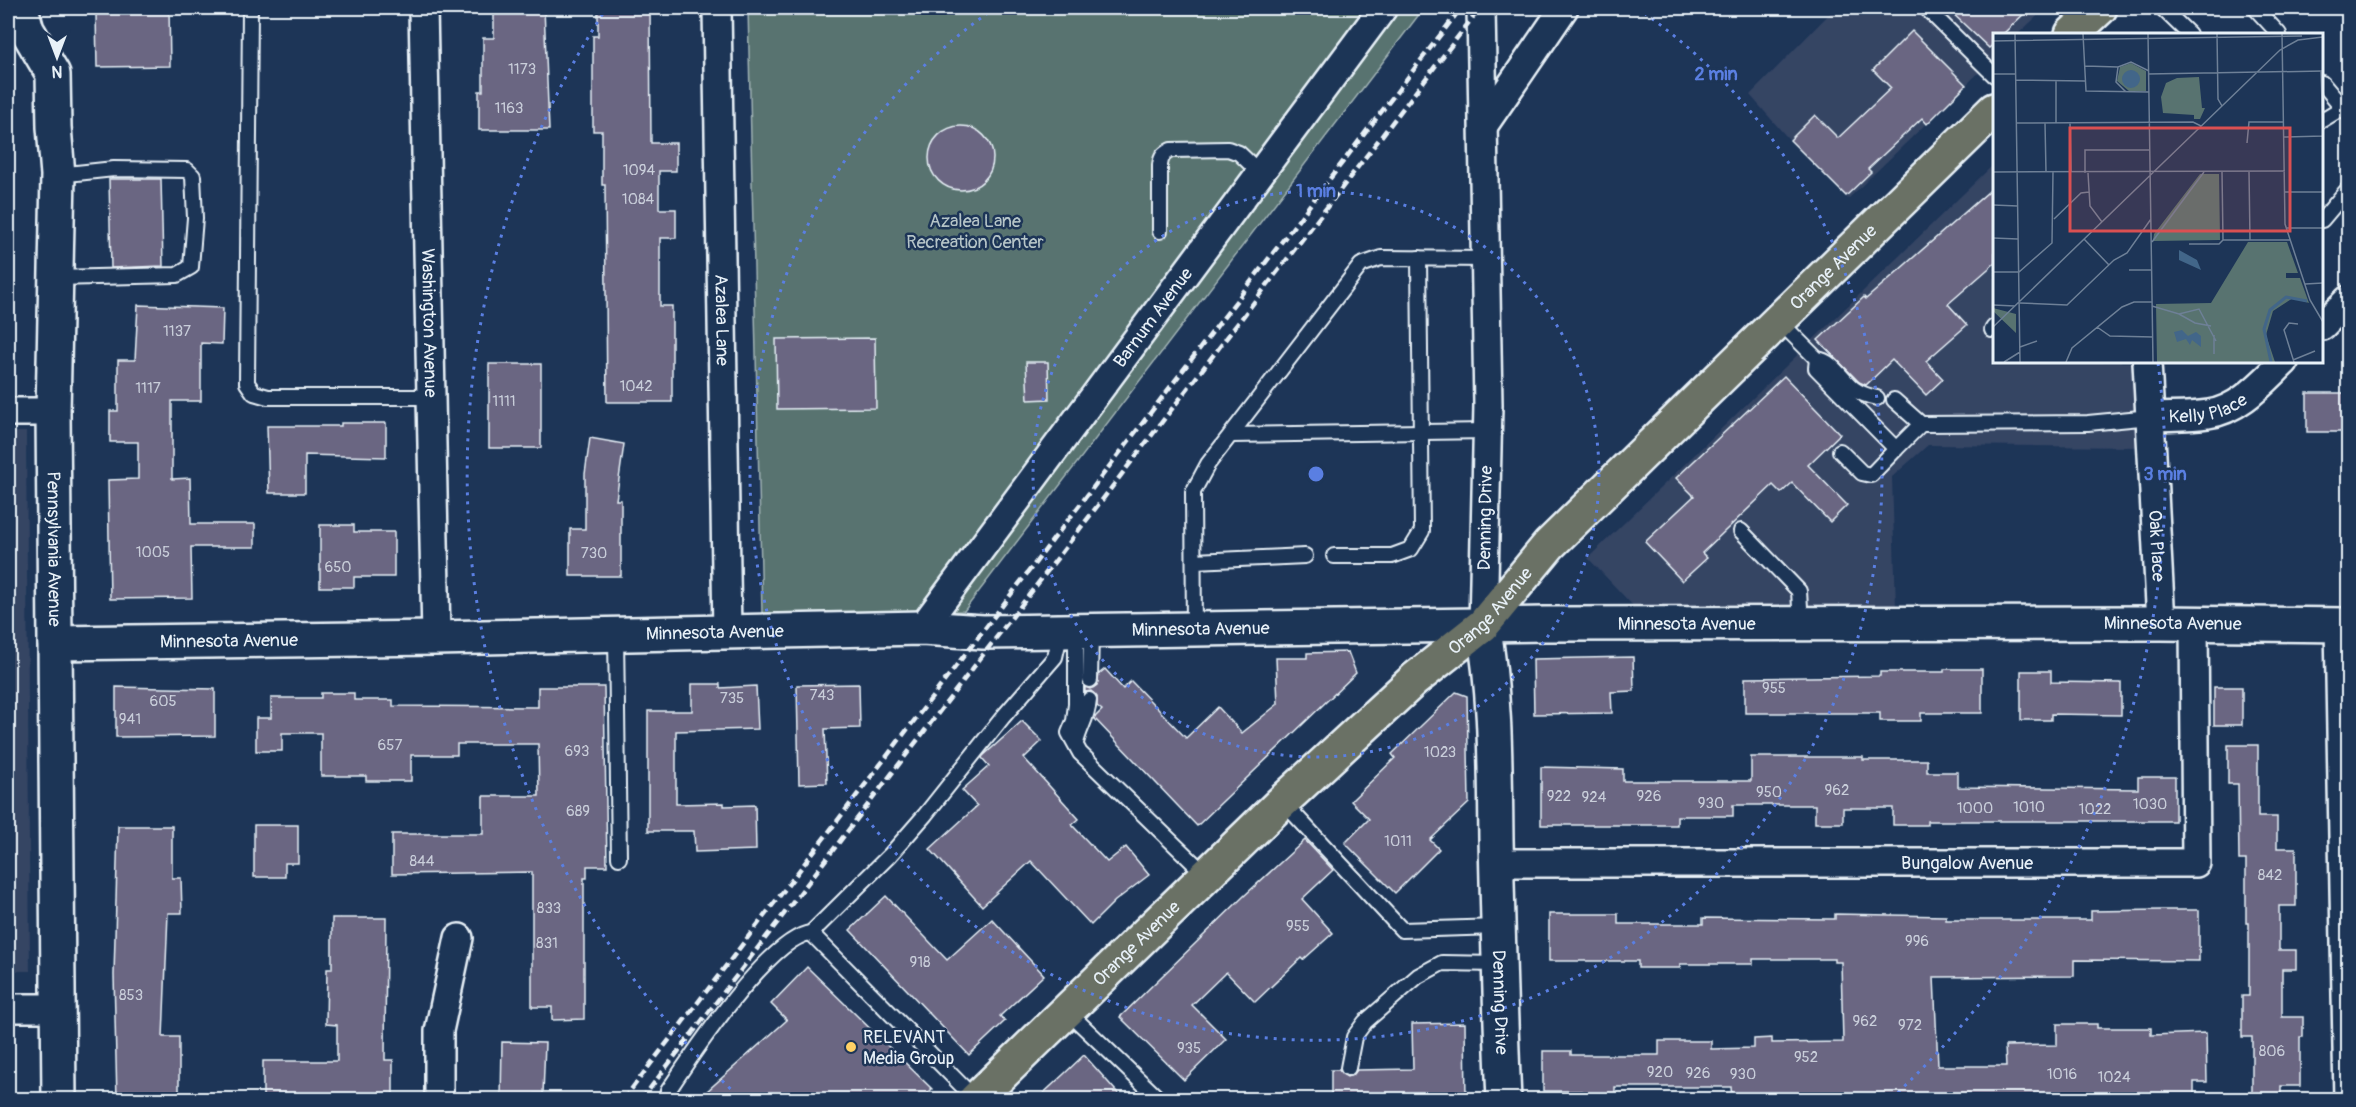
<svg xmlns="http://www.w3.org/2000/svg" width="2356" height="1107" viewBox="0 0 2356 1107" font-family="Pangolin,sans-serif">
<style>
.built{fill:#344464}
.green{fill:#587370;stroke:#a0b2b4;stroke-width:1.5}
.building{fill:#6b6682;stroke:#e8f1f8;stroke-width:1.5}
.lines{fill:none;stroke-linecap:round;stroke-linejoin:round}
.lane-casing{stroke:#e8f1f8;stroke-width:18}
.street-casing{stroke:#e8f1f8;stroke-width:32}
.secondary-casing{stroke:#e8f1f8;stroke-width:38}
.primary-casing{stroke:#e8f1f8;stroke-width:38}
.lane{stroke:#1d3557;stroke-width:14}
.street{stroke:#1d3557;stroke-width:27}
.secondary{stroke:#1d3557;stroke-width:33}
.primary{stroke:#6b7165;stroke-width:33}
.rail{stroke:#e8f1f8;stroke-width:4.5;stroke-dasharray:9 4.5;stroke-linecap:butt}
.ring{fill:none;stroke:#5a7fe2;stroke-width:3;stroke-dasharray:3 6}
.poi-dot{fill:#ffd166;stroke:#1d3557;stroke-width:2}
.labels{text-anchor:middle;stroke-width:5;stroke-linejoin:round;paint-order:stroke}
.number-label{font-size:15px;fill:#c9ceda}
.park-label{font-size:18px;fill:#b6c5c8;stroke:#1d3557}
.street-label{font-size:18px;fill:#e8f1f8;stroke:#1d3557}
.poi-label{font-size:18px;fill:#e8f1f8;stroke:#1d3557;text-anchor:start}
.inset-river{fill:none;stroke:#426689;stroke-width:3}
.inset-road{fill:none;stroke:#6e8097;stroke-width:1.5}
.view{fill:#da5052;fill-opacity:0.15;stroke:#da5052;stroke-width:3}
.inset-edge{fill:none;stroke:#e8f1f8;stroke-width:3}
.centre{fill:#5a7fe2;stroke:#1d3557;stroke-width:3}
.ring-label{font-size:18px;text-anchor:middle;font-weight:bold;fill:#5a7fe2;stroke:#1d3557;stroke-width:5;stroke-linejoin:round;paint-order:stroke}
</style>
<rect width="100%" height="100%" fill="#1d3557"/>
<filter id="ink" filterUnits="userSpaceOnUse"><feTurbulence type="fractalNoise" baseFrequency=".0167" numOctaves="2"/><feDisplacementMap in="SourceGraphic" scale="12" xChannelSelector="R" yChannelSelector="G"/><feConvolveMatrix kernelMatrix="1 2 1 2 8 2 1 2 1" color-interpolation-filters="sRGB"/></filter>
<g filter="url(#ink)">
<g class="built">
<polygon points="1835,8 2046,8 2018,34 1994,34 1994,58 1848,199 1785,135 1750,95"/>
<polygon points="1994,164 1994,362 2135,362 2140,447 1928,445 1892,477 1896,607 1636,609 1588,558"/>
<polygon points="8,432 26,432 30,971 8,971"/>
</g>
<polygon class="green" points="748,8 1424,8 964,611 762,613"/>
<g class="building">
<polygon points="117,8 169,8 170,66 97,67 96,13 118,13"/>
<polygon points="494,8 544,8 549,130 479,130 479,91 483,91 483,38 494,38"/>
<polygon points="598,8 650,8 651,143 676,143 676,171 659,171 659,209 676,209 676,238 660,238 660,306 672,306 672,402 607,402 605,185 602,185 602,131 593,131 593,36 598,36"/>
<polygon points="1947,8 2030,8 2003,34 1995,34 1995,43 1989,48"/>
<polygon points="1912,31 1966,85 1927,124 1922,118 1868,169 1871,172 1846,196 1790,140 1815,115 1838,138 1891,88 1873,70"/>
<circle cx="961" cy="158" r="32"/>
<polygon points="109,179 161,179 163,266 111,268"/>
<polygon points="1995,186 1995,263 1948,304 1967,325 1926,361 1943,379 1926,395 1892,360 1866,385 1859,382 1818,340 1864,297 1866,299"/>
<polygon points="138,305 223,308 222,344 201,343 201,401 172,401 172,479 190,478 191,524 255,524 255,547 191,547 192,598 110,599 108,480 138,479 138,442 110,442 110,411 118,411 118,360 135,360"/>
<polygon points="875,338 876,408 777,409 776,339"/>
<polygon points="1026,362 1048,362 1049,399 1028,400"/>
<rect x="489" y="364" width="52" height="84"/>
<polygon points="1784,376 1840,434 1808,465 1847,505 1830,522 1792,483 1781,493 1773,485 1702,553 1707,558 1682,581 1645,542 1694,496 1676,478"/>
<rect x="2307" y="393" width="42" height="39"/>
<polygon points="341,423 386,423 386,457 305,455 305,493 269,493 267,426 341,426"/>
<polygon points="590,438 624,444 616,500 621,500 621,576 570,576 570,529 585,529 585,474"/>
<polygon points="320,525 354,525 354,532 394,532 394,577 354,577 354,587 320,587"/>
<polygon points="1348,652 1356,673 1197,826 1094,718 1102,710 1097,706 1097,697 1091,691 1085,692 1085,687 1090,689 1097,685 1099,674 1105,669 1123,689 1131,681 1186,738 1218,707 1242,733 1278,704 1276,658 1307,658 1307,653"/>
<polygon points="1633,657 1634,691 1611,692 1612,713 1534,714 1533,659"/>
<polygon points="1944,669 1982,669 1982,713 1921,713 1921,721 1880,721 1880,713 1745,713 1745,678 1880,676 1880,672 1944,672"/>
<polygon points="2021,671 2051,671 2051,682 2121,683 2121,715 2051,714 2051,720 2021,720"/>
<polygon points="692,684 720,684 720,688 756,686 758,729 676,731 676,804 724,803 724,806 755,805 756,850 695,852 694,831 648,831 648,711 692,711"/>
<polygon points="859,684 860,728 825,729 827,783 799,784 797,685"/>
<polygon points="116,687 215,689 215,736 116,737"/>
<polygon points="538,687 604,687 607,866 587,866 587,878 584,878 584,1019 552,1020 552,1007 532,1007 532,872 392,874 392,834 483,834 483,796 539,796 538,744 457,744 457,755 411,755 411,781 366,781 366,776 321,776 321,733 282,733 282,751 256,751 256,718 271,718 271,698 321,698 321,693 354,693 354,700 393,700 393,706 538,707"/>
<rect x="2214" y="687" width="28" height="38"/>
<polygon points="1456,692 1467,696 1469,803 1430,840 1439,849 1395,893 1345,843 1369,819 1351,801 1395,758 1392,754"/>
<polygon points="1022,721 1042,741 1024,758 1079,819 1072,825 1107,862 1126,847 1149,875 1115,901 1091,925 1031,861 982,906 930,849 977,806 962,790 989,766 982,758 983,756"/>
<polygon points="2228,745 2258,745 2258,817 2277,817 2277,848 2296,848 2296,906 2279,906 2279,950 2296,950 2296,969 2282,969 2282,1017 2303,1017 2303,1037 2300,1037 2300,1086 2281,1086 2281,1098 2252,1098 2252,1037 2242,1037 2242,996 2249,996 2249,923 2246,923 2246,860 2239,860 2238,784 2228,784"/>
<polygon points="1751,757 1863,757 1863,760 1927,760 1927,772 1958,772 1958,787 2138,789 2138,777 2175,777 2175,821 1927,821 1927,825 1893,825 1893,808 1843,808 1843,823 1815,823 1815,805 1733,805 1733,816 1677,816 1677,825 1541,825 1541,767 1623,769 1623,781 1751,781"/>
<polygon points="254,825 298,825 298,863 285,863 285,877 254,877"/>
<polygon points="118,826 172,826 172,878 181,878 182,913 168,913 163,1037 179,1037 179,1100 117,1100 114,975"/>
<polygon points="1305,840 1333,870 1302,899 1333,933 1303,960 1301,958 1255,1002 1226,972 1192,1005 1226,1039 1184,1080 1120,1017 1244,896"/>
<polygon points="886,896 947,960 992,919 1044,975 1000,1016 1005,1021 969,1055 850,930"/>
<polygon points="2162,910 2199,910 2199,961 2074,960 2074,976 1934,977 1938,1066 2006,1066 2005,1046 2057,1045 2057,1024 2097,1024 2097,1028 2151,1028 2151,1035 2206,1033 2207,1082 2194,1082 2194,1100 1732,1100 1731,1087 1615,1087 1615,1100 1582,1100 1582,1091 1543,1091 1543,1051 1571,1051 1571,1055 1659,1055 1659,1041 1711,1041 1711,1049 1754,1048 1754,1039 1772,1038 1772,1043 1843,1042 1841,962 1834,962 1834,959 1753,959 1753,964 1680,964 1680,968 1638,968 1638,961 1549,961 1549,914 1618,914 1618,924 1703,924 1703,918 1835,919 1835,914 1946,916 1946,920 2091,920 2091,911"/>
<polygon points="332,918 386,918 385,1060 393,1060 393,1100 263,1100 263,1061 337,1061 337,1025 326,1024 327,969 332,969"/>
<polygon points="807,967 932,1089 921,1100 697,1100 787,1020 771,1004"/>
<polygon points="1465,1023 1466,1100 1331,1100 1331,1070 1339,1070 1342,1074 1347,1077 1354,1074 1357,1070 1413,1069 1412,1024"/>
<polygon points="502,1042 545,1043 543,1094 535,1094 535,1100 501,1100"/>
<polygon points="1084,1055 1124,1100 1036,1100 1064,1074"/>
</g>
<g class="lines">
<defs>
<g id="lane">
<polyline points="250,8 247,383 254,393 268,397 431,397"/>
<polyline points="1926,8 1994,75"/>
<polyline points="2162,8 2189,34"/>
<polyline points="2255,8 2279,34"/>
<polyline points="2322,83 2348,114"/>
<polyline points="2322,120 2342,108 2348,99"/>
<polyline points="2322,220 2348,189"/>
<path d="M 1160,231 L 1160,165 C 1161,157 1163,154 1171,150 L 1228,149 L 1239,153 L 1260,173"/>
<polyline points="56,278 177,275 191,267 195,218 193,176 187,170 114,169 58,175"/>
<path d="M 1778,320 L 1817,359 C 1833,361 1841,379 1854,389 C 1861,394 1868,396 1877,398"/>
<polyline points="1992,330 1994,327"/>
<polyline points="1817,359 1816,368 1896,449 1921,424 1894,400"/>
<polyline points="1921,424 2088,423 2151,417"/>
<polyline points="1231,435 1487,431"/>
<polyline points="1840,451 1862,473 1871,475 1896,449"/>
<polyline points="1741,531 1799,591 1801,624"/>
<polyline points="1334,556 1392,556 1411,549 1422,531 1419,258"/>
<polyline points="1194,561 1305,556"/>
<polyline points="1194,629 1193,492 1208,464 1361,265 1381,258 1487,259"/>
<polyline points="1076,631 1076,704 1074,721 1069,733 1080,753 1206,875"/>
<polyline points="616,635 619,858"/>
<polyline points="1090,680 1091,631"/>
<path d="M 1076,743 C 1080,726 1087,720 1089,700"/>
<polyline points="1283,802 1402,930 1498,927"/>
<polyline points="811,933 890,855 925,815 1003,717 1055,657 1061,631"/>
<polyline points="1067,1011 1160,1100"/>
<polyline points="1348,1068 1354,1037 1365,1022 1418,976 1442,963 1498,964"/>
<path d="M 666,1100 L 668,1091 C 691,1056 770,937 811,933 L 975,1099"/>
</g>
<g id="street">
<path id="s1" d="M 423,8 L 436,638"/>
<path id="s2" d="M 717,8 L 727,633"/>
<polyline points="1481,8 1488,405 1483,625"/>
<polyline points="1484,125 1564,8"/>
<polyline points="2322,326 2348,300"/>
<path id="s3" d="M 2147,362 L 2161,623"/>
<polyline points="8,412 53,412"/>
<path id="s4" d="M 2151,417 C 2170,416 2190,417 2208,414 C 2239,410 2263,382 2284,362"/>
<polyline points="2339,625 2348,1100"/>
<path id="s5" d="M 922,628 L 1383,8"/>
<path id="s6" d="M 1497,863 L 2196,863 L 2194,624"/>
<polyline points="8,1008 58,1008"/>
<polyline points="439,1100 439,1031 459,938"/>
</g>
<g id="secondary">
<path id="s7" d="M 21,8 L 27,30 L 53,74 L 54,127 L 58,175 L 53,412 L 59,1100"/>
<path id="s8" d="M 1483,625 C 1496,696 1495,767 1496,839 C 1498,926 1500,1013 1504,1100"/>
<path id="s9" d="M 55,643 L 436,638 L 922,628 L 983,632 L 1545,624 L 2161,623 L 2348,625"/>
</g>
<g id="primary">
<polyline points="2072,34 2100,8"/>
<path id="s10" d="M 975,1100 L 1282,802 L 1415,679 L 1483,625 L 1549,545 L 1994,110"/>
</g>
</defs>
<use href="#lane" class="lane-casing"/>
<use href="#street" class="street-casing"/>
<use href="#secondary" class="secondary-casing"/>
<use href="#primary" class="primary-casing"/>
<use href="#lane" class="lane"/>
<use href="#street" class="street"/>
<use href="#secondary" class="secondary"/>
<use href="#primary" class="primary"/>
<g class="rail">
<polyline points="623,1100 1461,8"/>
<polyline points="641,1100 1480,8"/>
</g>
</g>
</g>
<g class="ring">
<circle cx="1316" cy="474" r="283"/>
<path d="M1637 8A566 566 0 1 1 995 8"/>
<path d="M737 1095A849 849 0 0 1 604 12M2158 363A849 849 0 0 1 1895 1095"/>
</g>
<circle class="poi-dot" cx="851" cy="1047" r="6"/>
<g class="labels">
<g class="number-label">
<text x="522" y="74">1173</text>
<text x="509" y="113">1163</text>
<text x="639" y="175">1094</text>
<text x="638" y="204">1084</text>
<text x="177" y="336">1137</text>
<text x="636" y="391">1042</text>
<text x="148" y="393">1117</text>
<text x="504" y="406">1111</text>
<text x="153" y="557">1005</text>
<text x="594" y="558">730</text>
<text x="338" y="572">650</text>
<text x="1774" y="693">955</text>
<text x="822" y="700">743</text>
<text x="732" y="703">735</text>
<text x="163" y="706">605</text>
<text x="130" y="724">941</text>
<text x="390" y="750">657</text>
<text x="577" y="756">693</text>
<text x="1440" y="757">1023</text>
<text x="1837" y="795">962</text>
<text x="1769" y="797">950</text>
<text x="1559" y="801">922</text>
<text x="1649" y="801">926</text>
<text x="1594" y="802">924</text>
<text x="1711" y="808">930</text>
<text x="2150" y="809">1030</text>
<text x="2029" y="812">1010</text>
<text x="1975" y="813">1000</text>
<text x="2095" y="814">1022</text>
<text x="578" y="816">689</text>
<text x="1398" y="846">1011</text>
<text x="422" y="866">844</text>
<text x="2270" y="880">842</text>
<text x="549" y="913">833</text>
<text x="1298" y="931">955</text>
<text x="1917" y="946">996</text>
<text x="547" y="948">831</text>
<text x="920" y="967">918</text>
<text x="131" y="1000">853</text>
<text x="1865" y="1026">962</text>
<text x="1910" y="1030">972</text>
<text x="1189" y="1053">935</text>
<text x="2272" y="1056">806</text>
<text x="1806" y="1062">952</text>
<text x="1660" y="1077">920</text>
<text x="1698" y="1078">926</text>
<text x="1743" y="1079">930</text>
<text x="2062" y="1079">1016</text>
<text x="2114" y="1082">1024</text>
</g>
<g class="park-label">
<text x="975" y="227">Azalea Lane<tspan x="975" dy="21">Recreation Center</tspan></text>
</g>
<g class="street-label">
<text dy="6" stroke="none"><textPath href="#s10" startOffset="1197">Orange Avenue</textPath></text>
<text dy="6" stroke="none"><textPath href="#s5" startOffset="387">Barnum Avenue</textPath></text>
<text dy="6" stroke="none"><textPath href="#s2" startOffset="312">Azalea Lane</textPath></text>
<text dy="6" stroke="none"><textPath href="#s1" startOffset="315">Washington Avenue</textPath></text>
<text dy="6" stroke="none"><textPath href="#s4" startOffset="58">Kelly Place</textPath></text>
<text transform="translate(1485 518) rotate(-89)" y="6">Denning Drive</text>
<text dy="6" stroke="none"><textPath href="#s3" startOffset="184">Oak Place</textPath></text>
<text dy="6" stroke="none"><textPath href="#s7" startOffset="549">Pennsylvania Avenue</textPath></text>
<text dy="6" stroke="none"><textPath href="#s10" startOffset="711">Orange Avenue</textPath></text>
<text dy="6" stroke="none"><textPath href="#s9" startOffset="1632">Minnesota Avenue</textPath></text>
<text dy="6" stroke="none"><textPath href="#s9" startOffset="2118">Minnesota Avenue</textPath></text>
<text dy="6" stroke="none"><textPath href="#s9" startOffset="1146">Minnesota Avenue</textPath></text>
<text dy="6" stroke="none"><textPath href="#s9" startOffset="660">Minnesota Avenue</textPath></text>
<text dy="6" stroke="none"><textPath href="#s9" startOffset="174">Minnesota Avenue</textPath></text>
<text dy="6" stroke="none"><textPath href="#s6" startOffset="470">Bungalow Avenue</textPath></text>
<text dy="6" stroke="none"><textPath href="#s10" startOffset="225">Orange Avenue</textPath></text>
<text dy="6" stroke="none"><textPath href="#s8" startOffset="378">Denning Drive</textPath></text>
</g>
<g class="poi-label">
<text x="863" y="1043">RELEVANT<tspan x="863" dy="21">Media Group</tspan></text>
</g>
</g>
<g transform="translate(1993 33)">
<rect width="330" height="330" fill="#1d3557"/>
<path d="M 138,30 L 153,38 L 153,58 L 136,58 L 124,48 L 127,34 ZM 206,44 L 209,75 L 212,75 L 207,86 L 201,86 L 201,82 L 170,80 L 168,64 L 173,50 L 184,45 ZM 207,141 L 226,141 L 227,207 L 160,208 L 161,201 ZM 255,209 L 294,209 L 305,240 L 293,240 L 293,245 L 307,245 L 316,270 L 300,265 L 280,278 L 273,302 L 282,329 L 164,329 L 163,271 L 218,270 ZM 0,275 L 23,281 L 23,300 L 0,278 Z" fill="#587370"/>
<path d="M129 46a9 9 0 1 1 18 0a9 9 0 1 1-18 0ZM 186,217 L 204,227 L 208,237 L 186,227 ZM 189,297 L 195,303 L 203,299 L 208,303 L 208,314 L 199,307 L 197,312 L 193,306 L 184,309 L 181,299 Z" fill="#426689"/>
<path class="inset-river" d="M 278,329 L 271,296 L 277,277 L 293,264 L 314,268"/>
<path class="inset-road" d="M 22,1 L 27,329M 90,1 L 93,58 L 156,59M 155,1 L 160,329M 224,1 L 225,66 L 229,73M 289,1 L 292,191 L 317,267 L 330,289M 0,8 L 309,3M 92,33 L 125,34 L 138,29 L 156,38M 125,34 L 123,49 L 133,59M 328,38 L 330,103M 0,41 L 23,41M 155,41 L 330,38M 23,47 L 92,48M 63,48 L 63,90M 23,90 L 200,89 L 208,93M 52,90 L 53,139M 77,90 L 78,139M 291,104 L 330,103M 254,110 L 256,89 L 291,89M 256,138 L 257,207M 0,139 L 292,138M 229,139 L 230,207M 92,140 L 92,117 L 157,117M 95,140 L 97,173 L 109,189M 292,159 L 330,159M 0,172 L 25,173M 61,186 L 88,160 L 96,159M 294,195 L 330,195M 0,205 L 25,206M 91,206 L 116,232M 230,207 L 297,207M 159,209 L 211,139M 196,211 L 226,211 L 230,207M 136,237 L 159,237M 0,239 L 26,239 L 59,210 L 60,139M 312,251 L 330,250M 27,270 L 74,272 L 121,227 L 134,220 L 158,186M 0,272 L 22,273M 159,273 L 186,281 L 206,276 L 223,308M 186,281 L 202,290 L 218,293M 0,294 L 287,17 L 305,7 L 330,4M 104,294 L 117,303 L 160,304M 221,302 L 221,321M 27,314 L 44,308M 300,327 L 322,318M 11,329 L 27,319M 73,329 L 79,315 L 129,274 L 141,269 L 159,269M 301,329 L 291,297 L 296,290 L 305,291"/>
<path class="view" d="M 77,95 L 297,95 L 297,198 L 77,198 Z"/>
<rect width="330" height="330" class="inset-edge"/>
</g>
<circle cx="1316" cy="474" r="9" class="centre"/>
<g class="ring-label">
<text x="1716" y="80">2 min</text>
<text x="1316" y="197">1 min</text>
<text x="2165" y="480">3 min</text>
</g>
<rect width="2356" height="1107" fill="none" stroke="#1d3557" stroke-width="30"/>
<rect x="15" y="15" width="2326" height="1077" fill="none" stroke="#e8f1f8" stroke-width="2" filter="url(#ink)"/>
<g transform="translate(57 57) rotate(180)" stroke="#1d3557" stroke-width="4.5" paint-order="stroke">
<path d="M0-4.5L10 22L0 15L-10 22Z" fill="#e8f1f8"/>
<text y="-9" font-size="16" font-weight="bold" text-anchor="middle" fill="#e8f1f8">N</text>
</g>
</svg>
